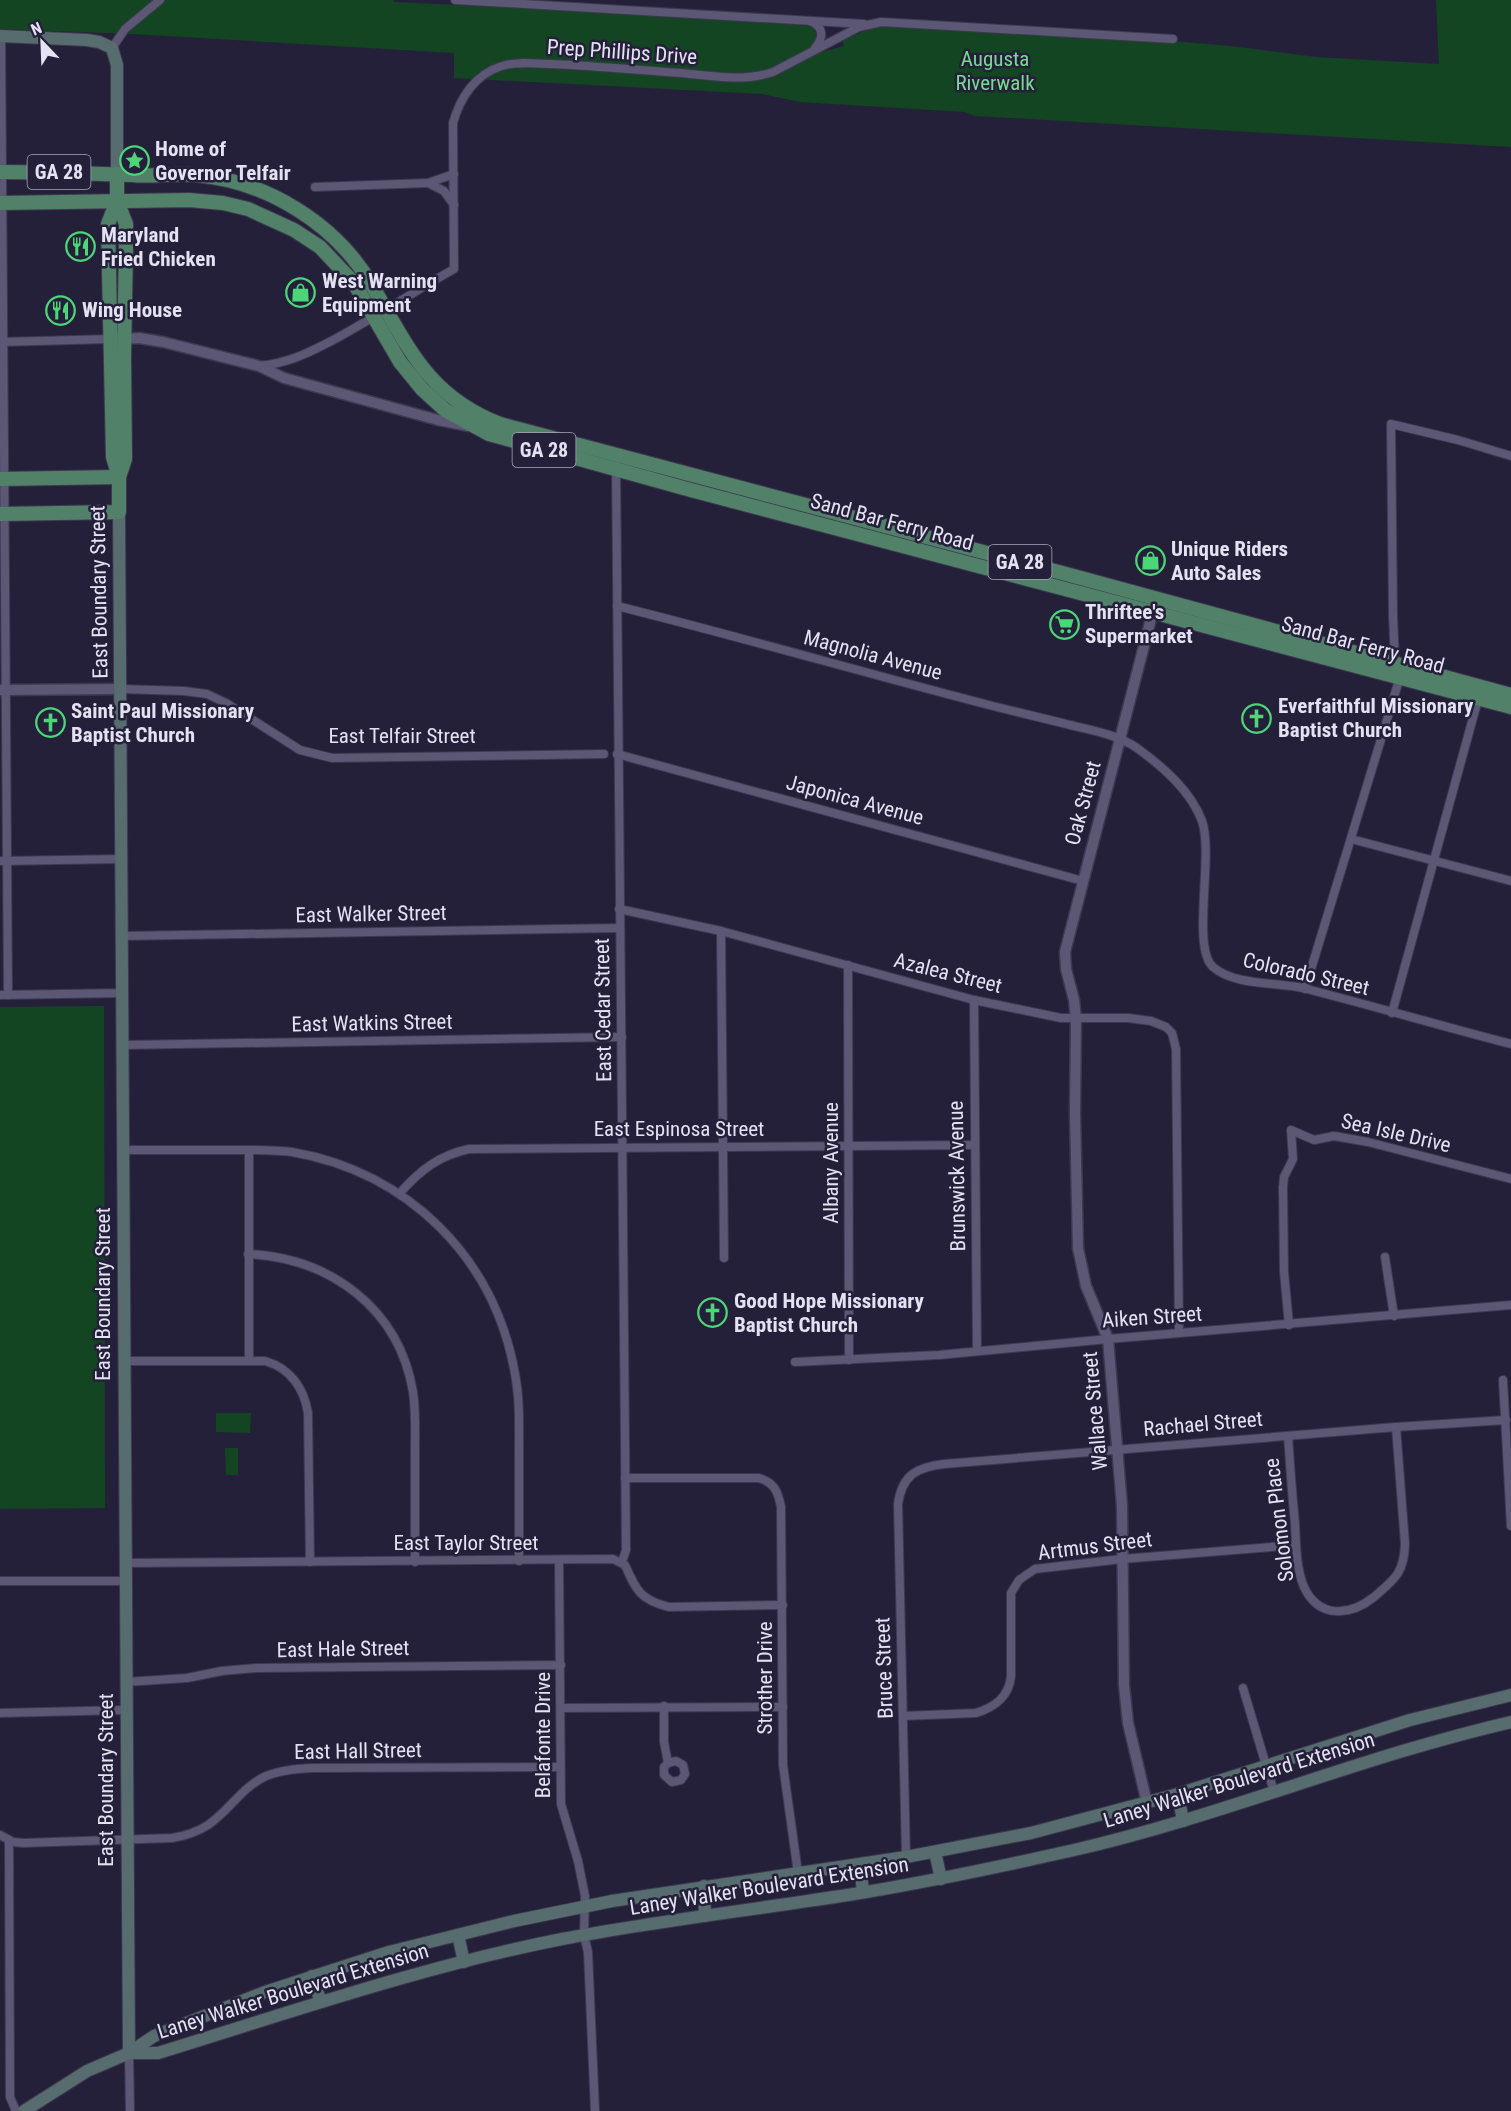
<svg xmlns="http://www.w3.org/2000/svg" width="1511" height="2111" viewBox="0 0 1511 2111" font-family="'Roboto Condensed',sans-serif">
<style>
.green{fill:#144523}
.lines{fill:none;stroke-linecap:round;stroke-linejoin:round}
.minor-casing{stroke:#3d394e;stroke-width:10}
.tertiary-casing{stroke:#3d394e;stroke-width:13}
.secondary-casing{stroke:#3d394e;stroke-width:14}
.primary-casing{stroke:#3d394e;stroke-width:16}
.minor{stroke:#5b5774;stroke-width:8}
.tertiary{stroke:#5b5774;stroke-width:10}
.secondary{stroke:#566c6e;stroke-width:12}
.primary{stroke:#518168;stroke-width:14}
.labels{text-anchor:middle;stroke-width:5;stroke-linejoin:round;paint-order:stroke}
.shield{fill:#25203a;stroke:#aaa7bb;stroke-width:1.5}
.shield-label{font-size:20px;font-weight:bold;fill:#e3e1f2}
.street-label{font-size:21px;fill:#e3e1f2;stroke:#25203a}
.park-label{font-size:21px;fill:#7ad990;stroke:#25203a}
.poi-label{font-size:21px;font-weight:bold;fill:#e3e1f2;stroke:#25203a;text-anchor:start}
</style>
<rect width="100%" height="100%" fill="#25203a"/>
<g class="green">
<polygon points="0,0 394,0 394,2 560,10 812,26 818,36 814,54 844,46 842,40 875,27 919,27 920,19 1230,46 1316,57 1439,64 1436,0 1511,0 1511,147 975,116 965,112 800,102 762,94 454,78 454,53 133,34 0,29"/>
<polygon points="104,1006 105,1508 0,1509 0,1007"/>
<polygon points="216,1413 251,1413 250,1433 216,1432"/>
<polygon points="225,1448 238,1448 238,1475 226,1475"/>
</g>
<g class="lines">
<defs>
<g id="minor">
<polyline points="455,0 864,24"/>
<path d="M 810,21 C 824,27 824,37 815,48"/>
<polyline points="1,36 8,995"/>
<polyline points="112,48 125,29 160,0"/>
<polyline points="454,174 428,183 444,191 454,205"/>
<polyline points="315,187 428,183"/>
<polyline points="0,342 111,339"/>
<path d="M 259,366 C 290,363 310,352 337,338 C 377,316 415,291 454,269 L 453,123 C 460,98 475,74 502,66 C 517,61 536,64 552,64 C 595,66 638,70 681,73 C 710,76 744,82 773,72 L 859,27 L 881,22 L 1173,39"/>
<polyline points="616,465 626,1550 622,1562"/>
<path d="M 617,606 C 741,637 865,673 989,705 C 1016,712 1043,718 1070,725 C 1092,730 1118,735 1137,748 C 1163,767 1191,791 1202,821 C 1214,855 1191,947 1213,967 C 1235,986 1277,982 1303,988 C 1373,1006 1442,1026 1511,1044"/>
<polyline points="121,689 184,691 207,694 226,703 300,750 332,758 604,754"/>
<polyline points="617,754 1083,881"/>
<polyline points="1351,839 1511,881"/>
<polyline points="0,861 122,859"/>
<polyline points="619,909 721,931 974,1000 1061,1018 1128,1018 1151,1021 1166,1027 1172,1033 1176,1049 1179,1333"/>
<polyline points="721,931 724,1258"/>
<polyline points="122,936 620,928"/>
<polyline points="848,965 849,1360"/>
<polyline points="1305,989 1400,677 1395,664 1393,615 1391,424 1458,440 1511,456"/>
<polyline points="0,995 122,993"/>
<polyline points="974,1000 977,1351"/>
<polyline points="1392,1013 1479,696"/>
<polyline points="123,1045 622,1037"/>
<path d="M 123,1150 C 157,1150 190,1150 223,1150 C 246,1150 270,1149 292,1152 C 408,1172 495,1258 515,1374 C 520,1400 519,1426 519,1451 C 519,1488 519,1524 519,1561"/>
<path d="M 400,1193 C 420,1170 440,1155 469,1149 L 974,1145"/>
<path d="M 248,1254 C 330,1258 399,1308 413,1392 C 416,1411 415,1432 415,1452 C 415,1488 415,1525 415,1562"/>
<polyline points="1385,1257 1394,1316"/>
<polyline points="1289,1325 1284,1272 1283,1187 1284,1177 1293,1159 1291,1130 1314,1140 1334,1136 1368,1142 1511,1179"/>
<polyline points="249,1360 249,1150"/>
<path d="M 125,1361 L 265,1361 C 290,1368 304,1388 308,1413 L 310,1562"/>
<polyline points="795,1362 939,1355 1108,1339 1511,1305"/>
<polyline points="1503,1380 1511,1526"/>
<path d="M 1288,1436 C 1290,1465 1292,1494 1295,1523 C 1296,1544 1296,1568 1304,1587 C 1319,1619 1350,1616 1374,1597 C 1395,1579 1404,1573 1405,1544 L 1396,1427"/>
<path d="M 625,1478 L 759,1478 C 775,1483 778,1492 781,1507 L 783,1765 L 798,1873"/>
<polyline points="559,1561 561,1804 578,1861 585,1896 584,1935 588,1952 595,2111"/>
<path d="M 125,1563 L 613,1559 L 625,1565 C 636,1590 640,1600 669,1607 L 783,1605"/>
<polyline points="0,1581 126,1581"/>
<polyline points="126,1682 187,1678 222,1671 257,1668 561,1665"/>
<polyline points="1243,1688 1274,1792"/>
<polyline points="664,1706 664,1742 668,1763 664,1767 664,1775 672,1782 681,1780 685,1774 683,1765 676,1761 668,1763"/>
<polyline points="561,1708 783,1707"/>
<polyline points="0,1713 126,1710"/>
<path d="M 903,1716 L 976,1713 C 995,1707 1009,1697 1011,1676 L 1011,1593 L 1019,1580 L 1035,1569 L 1122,1559 L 1296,1545"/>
<path d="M 0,1835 L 13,1842 L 23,1843 L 172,1838 C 185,1836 197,1832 208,1825 C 229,1811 242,1787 266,1776 C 281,1770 297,1769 312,1768 L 560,1767"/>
<polyline points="9,1840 10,2097 16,2111"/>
<path d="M 906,1857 L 898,1504 C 902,1475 917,1467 944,1464 L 1396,1427 L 1506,1420"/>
<polyline points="129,2053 130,2111"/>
</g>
<g id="tertiary">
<polyline points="117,339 139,338 163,342 259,366 284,378 438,420 468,426"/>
<polyline points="0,690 121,689"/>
<polyline points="1147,1803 1128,1723 1124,1685 1122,1506 1108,1339 1086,1286 1078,1248 1075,1113 1076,1019 1074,1000 1066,969 1065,952 1153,611 1157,600"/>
</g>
<g id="secondary">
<polyline points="0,36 87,40 99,42 112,48 117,65 117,174"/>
<polyline points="119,512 129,2053"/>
<polyline points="1178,1794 1183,1821"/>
<polyline points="935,1852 941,1879"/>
<polyline points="860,1864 863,1892"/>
<polyline points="704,1886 705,1916"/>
<polyline points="458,1935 464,1962"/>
<polyline points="312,1976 321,2002"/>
<path d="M 129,2053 L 158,2053 C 291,2012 425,1966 562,1939 C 661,1920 761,1909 860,1893 C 932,1881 1003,1866 1074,1850 C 1222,1816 1363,1756 1511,1722"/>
<polyline points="24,2111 87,2071 129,2053 154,2036 265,1992 389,1952 514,1921 612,1901 906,1857 1031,1833 1178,1794 1410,1720 1511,1695"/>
</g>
<g id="primary">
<path d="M 0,172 C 44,172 88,173 132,175 C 153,177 174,173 196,175 C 266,181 335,223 371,284 C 408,346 427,396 500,424 L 1066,574 L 1511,695"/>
<polyline points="117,201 108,224 113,457 119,477"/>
<polyline points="0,203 189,200 223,203 248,209 294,230 320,247 354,283 400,362 422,389 445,410 489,434 691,490 1511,707"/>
<polyline points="0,479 119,477"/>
<polyline points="0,514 119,512 119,477 125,459 124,357 126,247 126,224 117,201 117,174"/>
</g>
</defs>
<use href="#minor" class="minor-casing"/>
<use href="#tertiary" class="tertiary-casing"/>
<use href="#secondary" class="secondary-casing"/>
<use href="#primary" class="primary-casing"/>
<use href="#minor" class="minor"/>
<use href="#tertiary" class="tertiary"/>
<use href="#secondary" class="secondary"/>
<use href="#primary" class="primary"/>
</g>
<defs>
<symbol id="sight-ring" viewBox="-11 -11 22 22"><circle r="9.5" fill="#25203a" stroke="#4cd677" stroke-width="1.5"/><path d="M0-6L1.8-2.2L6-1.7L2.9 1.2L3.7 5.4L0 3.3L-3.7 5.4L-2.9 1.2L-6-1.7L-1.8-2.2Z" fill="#4cd677"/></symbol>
<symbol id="restaurant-ring" viewBox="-11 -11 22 22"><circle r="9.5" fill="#25203a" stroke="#4cd677" stroke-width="1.5"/><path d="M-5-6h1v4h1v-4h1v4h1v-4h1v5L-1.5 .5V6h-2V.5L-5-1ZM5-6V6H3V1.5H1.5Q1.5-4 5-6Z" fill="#4cd677"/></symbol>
<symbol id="shop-ring" viewBox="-11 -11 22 22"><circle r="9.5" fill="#25203a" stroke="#4cd677" stroke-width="1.5"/><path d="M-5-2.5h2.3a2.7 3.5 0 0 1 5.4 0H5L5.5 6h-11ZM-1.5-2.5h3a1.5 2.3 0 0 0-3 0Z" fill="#4cd677"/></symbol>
<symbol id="supermarket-ring" viewBox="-11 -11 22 22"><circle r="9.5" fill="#25203a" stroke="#4cd677" stroke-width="1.5"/><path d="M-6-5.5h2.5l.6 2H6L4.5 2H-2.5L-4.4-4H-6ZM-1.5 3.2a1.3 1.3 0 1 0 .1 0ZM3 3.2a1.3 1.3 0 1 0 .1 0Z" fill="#4cd677"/></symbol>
<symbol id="church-ring" viewBox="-11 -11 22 22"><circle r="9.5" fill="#25203a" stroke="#4cd677" stroke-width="1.5"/><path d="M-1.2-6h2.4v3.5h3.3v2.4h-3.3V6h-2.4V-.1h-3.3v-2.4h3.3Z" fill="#4cd677"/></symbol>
</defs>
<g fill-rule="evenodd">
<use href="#sight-ring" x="118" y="144" width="33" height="33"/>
<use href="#restaurant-ring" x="64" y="230" width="33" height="33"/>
<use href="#shop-ring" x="284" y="276" width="33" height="33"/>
<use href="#restaurant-ring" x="44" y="294" width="33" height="33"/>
<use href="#shop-ring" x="1134" y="544" width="33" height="33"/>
<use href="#supermarket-ring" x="1048" y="608" width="33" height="33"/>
<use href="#church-ring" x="1240" y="702" width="33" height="33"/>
<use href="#church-ring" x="34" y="706" width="33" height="33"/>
<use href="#church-ring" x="696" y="1296" width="33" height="33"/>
</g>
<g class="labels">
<g class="shield">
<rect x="27.5" y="155" width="63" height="34" rx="4.5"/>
<rect x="512.5" y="433" width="63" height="34" rx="4.5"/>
<rect x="988.5" y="545" width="63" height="34" rx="4.5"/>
</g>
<g class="shield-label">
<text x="59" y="179">GA 28</text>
<text x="544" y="457">GA 28</text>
<text x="1020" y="569">GA 28</text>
</g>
<g class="street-label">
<text transform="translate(622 52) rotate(4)" y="7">Prep Phillips Drive</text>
<text transform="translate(892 522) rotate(15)" y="7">Sand Bar Ferry Road</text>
<text transform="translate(99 592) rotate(-91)" y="7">East Boundary Street</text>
<text transform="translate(1363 645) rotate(15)" y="7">Sand Bar Ferry Road</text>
<text transform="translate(873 655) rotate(15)" y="7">Magnolia Avenue</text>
<text x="402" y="743">East Telfair Street</text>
<text transform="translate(855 800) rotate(15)" y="7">Japonica Avenue</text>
<text transform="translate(1083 803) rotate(-75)" y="7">Oak Street</text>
<text transform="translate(371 914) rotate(-1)" y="7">East Walker Street</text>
<text transform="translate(948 973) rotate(14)" y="7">Azalea Street</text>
<text transform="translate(1306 974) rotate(13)" y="7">Colorado Street</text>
<text transform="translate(603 1010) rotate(-91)" y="7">East Cedar Street</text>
<text transform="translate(372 1023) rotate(-1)" y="7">East Watkins Street</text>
<text x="679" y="1136">East Espinosa Street</text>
<text transform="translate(1396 1133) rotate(13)" y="7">Sea Isle Drive</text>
<text transform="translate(831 1163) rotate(-90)" y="7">Albany Avenue</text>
<text transform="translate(957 1176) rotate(-91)" y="7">Brunswick Avenue</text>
<text transform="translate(103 1294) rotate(-90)" y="7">East Boundary Street</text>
<text transform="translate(1152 1317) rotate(-4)" y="7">Aiken Street</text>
<text transform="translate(1095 1411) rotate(-95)" y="7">Wallace Street</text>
<text transform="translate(1203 1424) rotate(-5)" y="7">Rachael Street</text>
<text transform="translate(1279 1520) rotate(-97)" y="7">Solomon Place</text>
<text x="466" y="1550">East Taylor Street</text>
<text transform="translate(1095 1546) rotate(-7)" y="7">Artmus Street</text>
<text transform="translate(343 1649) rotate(-1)" y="7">East Hale Street</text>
<text transform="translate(884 1668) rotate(-92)" y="7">Bruce Street</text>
<text transform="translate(765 1678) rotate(-90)" y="7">Strother Drive</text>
<text transform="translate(543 1735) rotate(-90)" y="7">Belafonte Drive</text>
<text transform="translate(358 1751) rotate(-1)" y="7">East Hall Street</text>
<text transform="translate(106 1780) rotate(-90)" y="7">East Boundary Street</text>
<text transform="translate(1239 1780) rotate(-17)" y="7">Laney Walker Boulevard Extension</text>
<text transform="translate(769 1886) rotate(-9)" y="7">Laney Walker Boulevard Extension</text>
<text transform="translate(293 1991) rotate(-17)" y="7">Laney Walker Boulevard Extension</text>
</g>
<g class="park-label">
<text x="995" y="66">Augusta<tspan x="995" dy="24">Riverwalk</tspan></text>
</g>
<g class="poi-label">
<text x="155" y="156">Home of<tspan x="155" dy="24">Governor Telfair</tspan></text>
<text x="101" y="242">Maryland<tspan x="101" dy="24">Fried Chicken</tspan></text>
<text x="322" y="288">West Warning<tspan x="322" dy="24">Equipment</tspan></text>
<text x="82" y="317">Wing House</text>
<text x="1171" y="556">Unique Riders<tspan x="1171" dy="24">Auto Sales</tspan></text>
<text x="1085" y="619">Thriftee's<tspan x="1085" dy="24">Supermarket</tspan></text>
<text x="1278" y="713">Everfaithful Missionary<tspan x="1278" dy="24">Baptist Church</tspan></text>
<text x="71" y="718">Saint Paul Missionary<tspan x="71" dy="24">Baptist Church</tspan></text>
<text x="734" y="1308">Good Hope Missionary<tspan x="734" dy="24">Baptist Church</tspan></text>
</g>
</g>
<g transform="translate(42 42) rotate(337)" stroke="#25203a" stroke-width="4.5" paint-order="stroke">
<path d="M0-4.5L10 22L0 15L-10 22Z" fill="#e3e1f2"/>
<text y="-9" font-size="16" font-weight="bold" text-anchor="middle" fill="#e3e1f2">N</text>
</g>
</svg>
